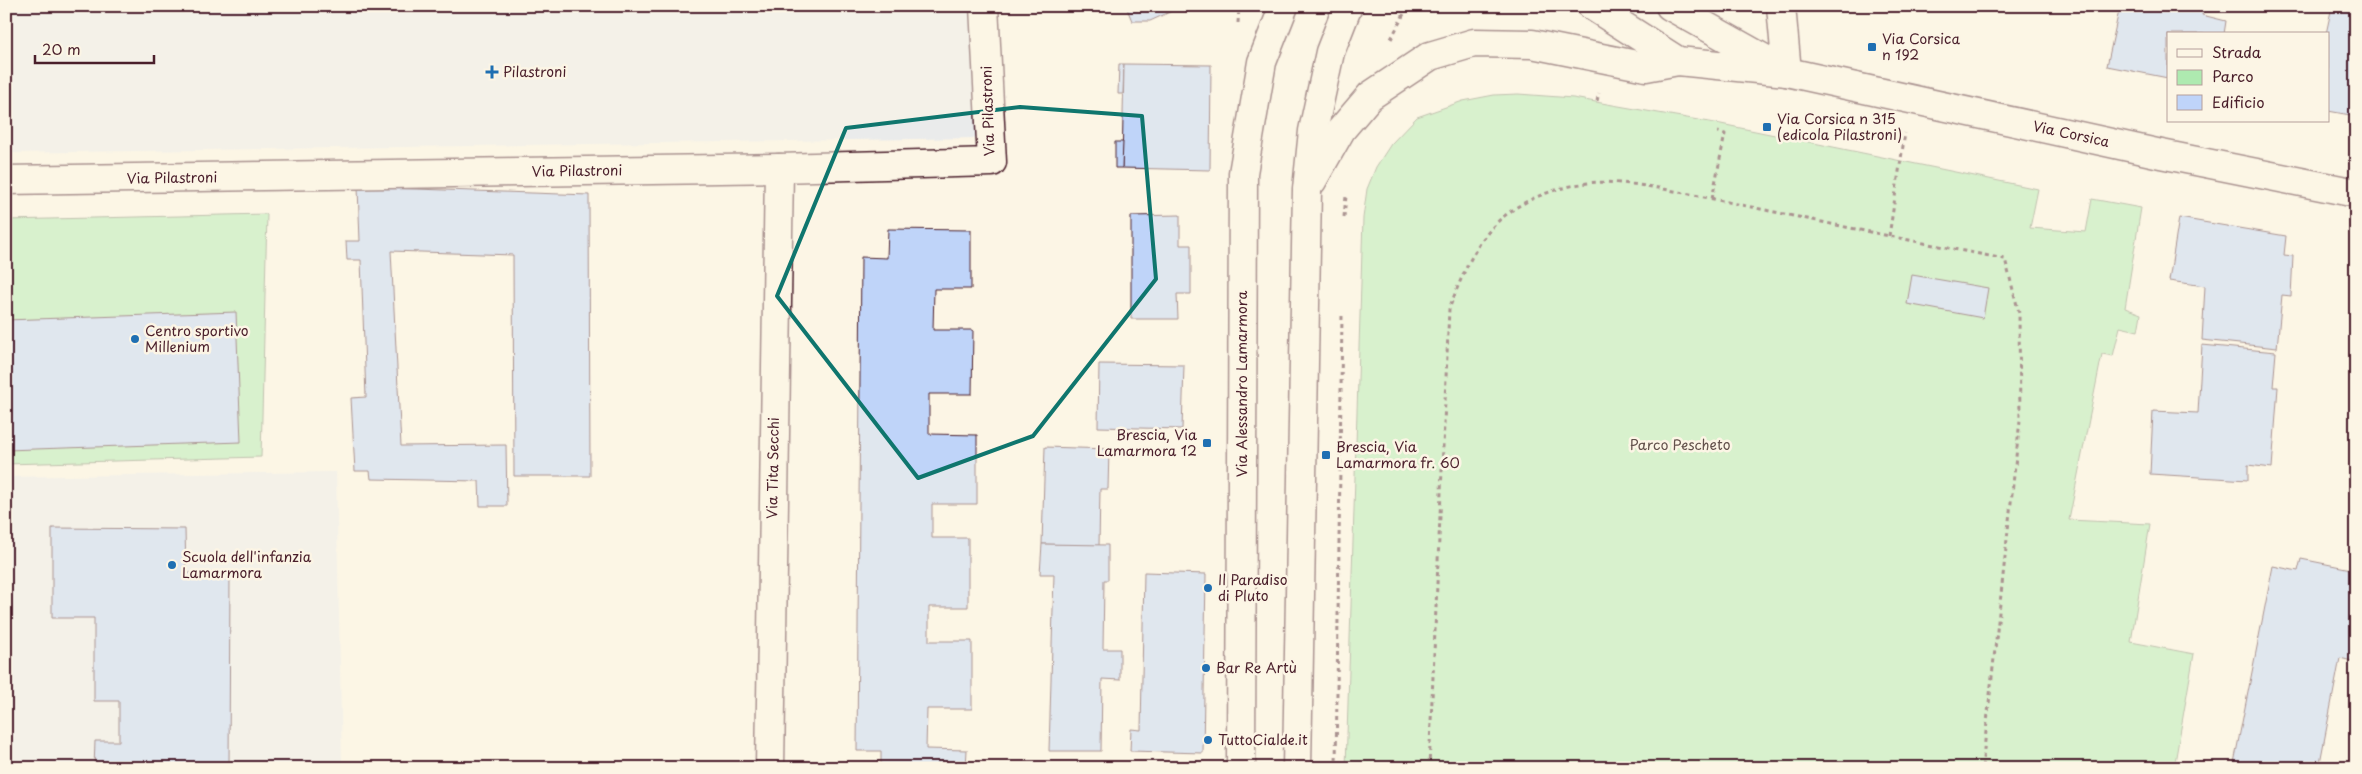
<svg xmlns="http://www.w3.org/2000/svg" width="2362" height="774" viewBox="0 0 2362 774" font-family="'Playpen Sans',sans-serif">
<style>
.built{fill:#eaebeb}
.green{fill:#aeeab0;stroke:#7c846e}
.building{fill:#bfd4f9;stroke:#4a1f2b}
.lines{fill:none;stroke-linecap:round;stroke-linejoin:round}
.minor-casing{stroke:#4a1f2b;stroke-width:31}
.secondary-casing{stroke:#4a1f2b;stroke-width:31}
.path{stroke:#4a1f2b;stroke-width:3;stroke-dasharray:4 4;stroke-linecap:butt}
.minor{stroke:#fcf5e5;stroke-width:28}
.secondary{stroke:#fcf5e5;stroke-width:28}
.marked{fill:none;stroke:#0f766e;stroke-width:4;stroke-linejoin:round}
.poi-dot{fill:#1f6fb2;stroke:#fcf5e5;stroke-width:2}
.labels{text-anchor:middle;stroke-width:5;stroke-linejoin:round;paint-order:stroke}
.poi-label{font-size:14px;fill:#4a1f2b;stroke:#fcf5e5;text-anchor:start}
.street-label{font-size:14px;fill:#4a1f2b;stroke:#fcf5e5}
.park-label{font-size:14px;fill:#63524c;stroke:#fcf5e5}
</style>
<rect width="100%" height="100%" fill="#fcf5e5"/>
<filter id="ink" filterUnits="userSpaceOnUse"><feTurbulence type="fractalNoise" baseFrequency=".02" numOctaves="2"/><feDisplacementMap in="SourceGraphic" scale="10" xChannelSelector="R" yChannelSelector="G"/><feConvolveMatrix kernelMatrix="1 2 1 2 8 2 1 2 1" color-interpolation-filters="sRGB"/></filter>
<g filter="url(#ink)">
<g class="built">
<polygon points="6,6 976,6 979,138 6,153"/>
<polygon points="336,472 342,768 6,768 6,477"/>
</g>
<g class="green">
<polygon points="1518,94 1573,98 1721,124 2038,189 2030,228 2086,232 2092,199 2141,208 2125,308 2141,314 2138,331 2120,327 2113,356 2102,354 2069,520 2150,524 2131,642 2194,654 2174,768 1346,768 1363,218 1367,189 1376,167 1391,144 1417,117 1463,101 1494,95"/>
<polygon points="267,214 261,457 6,464 6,220"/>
</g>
<g class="building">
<polygon points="1126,6 1183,6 1150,21 1132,21"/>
<polygon points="2120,6 2204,6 2202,15 2226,21 2224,34 2168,34 2168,78 2107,66"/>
<polygon points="2332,6 2356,6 2356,116 2328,111 2328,34 2326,34"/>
<polygon points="1119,64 1124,64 1123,94 1118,94"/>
<polygon points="1124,64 1211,65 1210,170 1122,168"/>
<polygon points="1115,142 1123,142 1122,168 1115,168"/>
<polygon points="358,187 589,195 590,476 514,476 513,255 391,251 401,446 506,445 507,506 480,506 479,481 371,479 370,471 355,471 351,398 366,397 361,260 347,260 346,241 360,241"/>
<polygon points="1180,215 1180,245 1191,245 1191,294 1177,294 1178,319 1131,319 1131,216"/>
<polygon points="2179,218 2286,236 2284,255 2293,256 2291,296 2282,295 2277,348 2202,340 2205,286 2169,281"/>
<polygon points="888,229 971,230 971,289 934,289 933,330 973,330 972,394 929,394 929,434 977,435 977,504 932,504 932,538 968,538 968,607 929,607 929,641 972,641 972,709 927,709 926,749 967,750 966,768 881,768 881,751 857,751 861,257 887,258"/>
<polygon points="1912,275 1988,288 1983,318 1907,304"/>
<polygon points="236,312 241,442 6,450 6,320"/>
<polygon points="2202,345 2276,352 2273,387 2278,387 2272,468 2248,465 2248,480 2150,474 2153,411 2198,413"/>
<polygon points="1099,364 1184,365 1182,429 1098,427"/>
<polygon points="1045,447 1109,449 1108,489 1100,489 1099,546 1042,544"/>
<polygon points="52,528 185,529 186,573 230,573 229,768 94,768 95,741 119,741 119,701 94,701 94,618 52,618"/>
<polygon points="1042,544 1108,545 1108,580 1104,580 1103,649 1120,649 1120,680 1102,679 1101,751 1049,751 1054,574 1040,574"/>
<polygon points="2301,559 2356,570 2356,662 2340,658 2319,768 2233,768 2273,566 2298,571"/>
<polygon points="1144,572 1206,574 1203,753 1130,751 1131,729 1141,730"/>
</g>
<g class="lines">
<defs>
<g id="minor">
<polyline points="1781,6 1787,72"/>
<polyline points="6,180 779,168 992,162 984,6"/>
<polyline points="770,768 779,168"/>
</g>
<g id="secondary">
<polyline points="1592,6 1678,61 1787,72 2161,154 2356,193"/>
<polyline points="1670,6 1777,66"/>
<polyline points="1312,181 1341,130 1370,96 1430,56 1474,43 1532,44 1646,67 1678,61"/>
<polyline points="1241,768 1243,173 1262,62 1284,6"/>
<polyline points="1297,768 1307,189 1313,131 1330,52 1348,6"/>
</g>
</defs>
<use href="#minor" class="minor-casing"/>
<use href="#secondary" class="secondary-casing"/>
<g class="path">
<polyline points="1238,23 1239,6"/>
<polyline points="1391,39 1408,6"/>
<polyline points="1597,101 1599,93"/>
<polyline points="1712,199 1725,134 1718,132"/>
<polyline points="1344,217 1346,196"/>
<polyline points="1889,236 1905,133"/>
<polyline points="1336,768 1342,315"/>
<path d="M 1429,768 L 1449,309 C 1463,273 1479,231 1514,209 C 1535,195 1564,186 1588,183 C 1628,178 1701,197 1742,205 C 1830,224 1917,242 2005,259 L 2019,313 L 2020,420 L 1982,768"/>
</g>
<use href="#minor" class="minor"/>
<use href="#secondary" class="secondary"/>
</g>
</g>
<path d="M0 0H2362V774H0ZM 1020,107 L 1142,116 L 1156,279 L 1033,436 L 918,478 L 777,296 L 846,128 Z" fill="#fcf5e5" fill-opacity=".55" fill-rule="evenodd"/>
<path class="marked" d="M 1020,107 L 1142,116 L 1156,279 L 1033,436 L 918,478 L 777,296 L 846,128 Z"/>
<g class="poi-dot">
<rect x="1867" y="42" width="10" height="10" rx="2.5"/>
<path d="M489.5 64.5h5v5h5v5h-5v5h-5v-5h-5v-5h5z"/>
<rect x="1762" y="122" width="10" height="10" rx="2.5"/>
<circle cx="135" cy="339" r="5"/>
<rect x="1202" y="438" width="10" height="10" rx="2.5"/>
<rect x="1321" y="450" width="10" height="10" rx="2.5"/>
<circle cx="172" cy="565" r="5"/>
<circle cx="1208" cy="588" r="5"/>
<circle cx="1206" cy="668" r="5"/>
<circle cx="1208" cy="740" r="5"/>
</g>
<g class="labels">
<g class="poi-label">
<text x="1882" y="44">Via Corsica<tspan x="1882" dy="16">n 192</tspan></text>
<text x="503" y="77">Pilastroni</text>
<text x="1777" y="124">Via Corsica n 315<tspan x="1777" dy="16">(edicola Pilastroni)</tspan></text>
<text x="145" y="336">Centro sportivo<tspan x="145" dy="16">Millenium</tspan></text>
<text x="1197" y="440" text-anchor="end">Brescia, Via<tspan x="1197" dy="16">Lamarmora 12</tspan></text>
<text x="1336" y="452">Brescia, Via<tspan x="1336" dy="16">Lamarmora fr. 60</tspan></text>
<text x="182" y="562">Scuola dell'infanzia<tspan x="182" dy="16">Lamarmora</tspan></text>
<text x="1218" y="585">Il Paradiso<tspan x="1218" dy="16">di Pluto</tspan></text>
<text x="1216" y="673">Bar Re Artù</text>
<text x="1218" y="745">TuttoCialde.it</text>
</g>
<g class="street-label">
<text transform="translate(988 111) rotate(-92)" y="5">Via Pilastroni</text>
<text transform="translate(2071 134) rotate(12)" y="5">Via Corsica</text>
<text transform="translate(577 171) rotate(-1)" y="5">Via Pilastroni</text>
<text transform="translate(172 178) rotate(-1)" y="5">Via Pilastroni</text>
<text transform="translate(1242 384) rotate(-90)" y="5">Via Alessandro Lamarmora</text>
<text transform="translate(773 468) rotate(-89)" y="5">Via Tita Secchi</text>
</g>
<g class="park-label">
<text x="1680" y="450">Parco Pescheto</text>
</g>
</g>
<rect width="2362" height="774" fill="none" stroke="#fcf5e5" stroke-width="25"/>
<rect x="12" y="12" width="2337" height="749" fill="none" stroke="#4a1f2b" stroke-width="2" filter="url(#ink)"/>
<rect x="2167" y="32" width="162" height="90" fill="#fcf5e5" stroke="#b59f9b"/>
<rect x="2177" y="49" width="25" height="8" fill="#fcf5e5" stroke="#b59f9b"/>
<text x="2212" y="58" font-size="15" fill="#4a1f2b">Strada</text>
<rect x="2177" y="70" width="25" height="15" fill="#aeeab0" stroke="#b59f9b"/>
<text x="2212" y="82" font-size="15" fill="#4a1f2b">Parco</text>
<rect x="2177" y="95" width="25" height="15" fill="#bfd4f9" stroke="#b59f9b"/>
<text x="2212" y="108" font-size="15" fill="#4a1f2b">Edificio</text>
<path d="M35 55v8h119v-8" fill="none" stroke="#4a1f2b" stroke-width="2.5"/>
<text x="42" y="55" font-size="15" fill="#4a1f2b" stroke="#fcf5e5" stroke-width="4" paint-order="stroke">20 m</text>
</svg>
